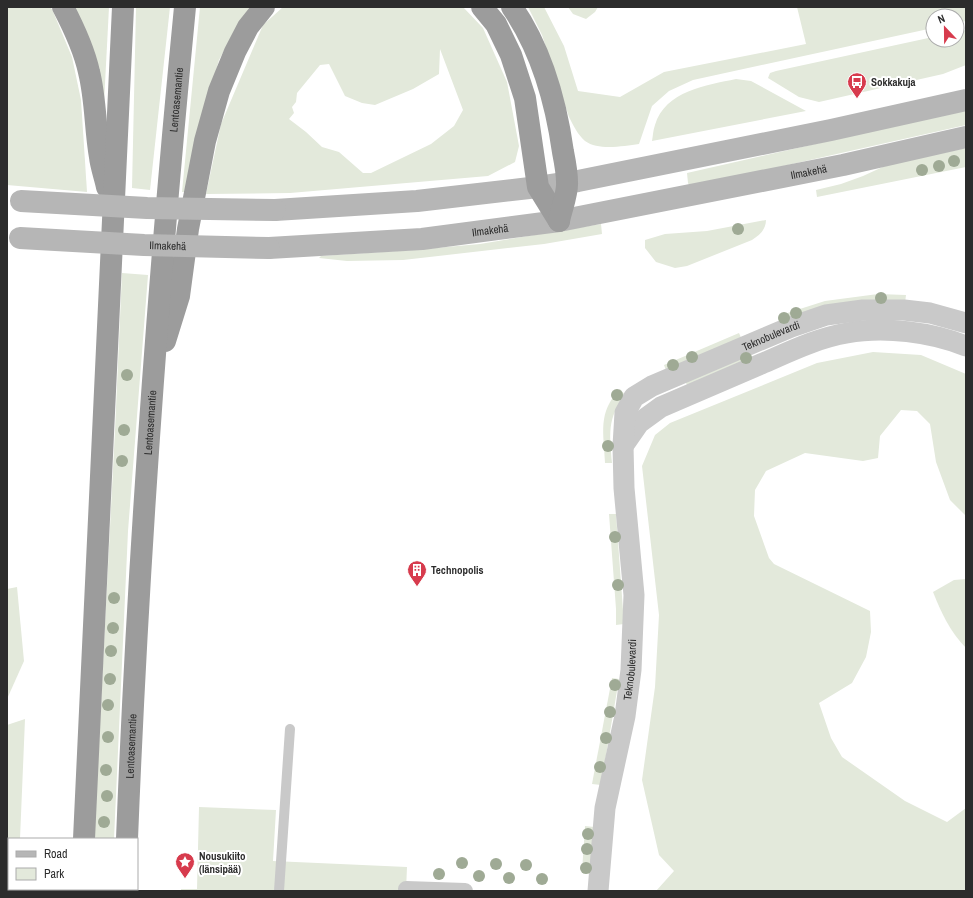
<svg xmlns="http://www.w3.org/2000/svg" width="973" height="898" viewBox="0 0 973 898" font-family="'Archivo Narrow',sans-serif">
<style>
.green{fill:#e3e9db;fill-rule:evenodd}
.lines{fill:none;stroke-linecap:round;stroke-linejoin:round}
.service{stroke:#c9c9c9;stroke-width:10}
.pedestrian{stroke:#c9c9c9;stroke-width:16}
.minor{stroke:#c9c9c9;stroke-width:21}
.secondary{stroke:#b6b6b6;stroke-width:22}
.trunk{stroke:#9c9c9c;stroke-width:22}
.secondary-bridge{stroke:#b6b6b6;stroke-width:22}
.tree{fill:#9faa95}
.labels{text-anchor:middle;stroke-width:4;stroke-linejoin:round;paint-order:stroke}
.poi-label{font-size:11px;font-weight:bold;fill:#2c2c2c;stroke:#fff;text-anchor:start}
.street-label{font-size:11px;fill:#2c2c2c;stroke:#fff}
</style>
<rect width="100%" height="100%" fill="#fff"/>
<g class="green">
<polygon points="7,7 49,7 52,9 72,57 81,100 87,192 7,185"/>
<polygon points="71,7 109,7 104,103"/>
<polygon points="136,7 170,7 150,190 132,188"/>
<polygon points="200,7 251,7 238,24 219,60 201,123 187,192 182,192"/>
<path d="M 283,7 L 463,7 L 483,28 L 507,82 L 519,146 L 515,162 L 488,176 L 290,193 L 206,194 L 221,124 L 263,25 ZM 440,49 L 463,110 L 454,126 L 431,144 L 371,173 L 363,173 L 339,152 L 322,147 L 306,132 L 289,119 L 294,113 L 292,107 L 296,102 L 297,93 L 320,65 L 329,64 L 345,96 L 362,103 L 375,105 L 413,89 L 439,74 Z"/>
<path d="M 528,7 L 544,7 L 564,46 L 578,91 L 620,97 L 664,72 L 806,44 L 797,7 L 966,7 L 966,21 L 957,23 L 957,16 L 933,16 L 933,28 L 693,80 L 669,91 L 652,106 L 639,144 C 623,146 599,151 585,141 C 578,135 573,125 569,117 L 542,35 Z"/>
<polygon points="568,7 598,7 595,12 586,19 573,14"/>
<polygon points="966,30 966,65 943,74 819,102 799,97 768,78 770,73 776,71 933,37 933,40 957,40 957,32"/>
<path d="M 736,79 L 751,81 L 806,111 L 652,141 C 653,136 653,130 655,125 C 665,91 707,85 736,79 Z"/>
<polygon points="966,110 966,125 690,187 688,183 687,173"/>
<polygon points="966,148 966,167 817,197 816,190 841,184 863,176 887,165"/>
<path d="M 766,220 C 766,230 759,235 752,240 L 687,266 L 675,268 L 656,262 L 645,248 L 645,240 L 665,234 L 707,231 Z"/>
<polygon points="601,224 602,234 544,244 403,260 347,261 319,258 321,256 413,250 480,244"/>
<polygon points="122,273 148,275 128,531 114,839 94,839 115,430"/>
<polygon points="878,294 906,295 905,303 783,323 781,315 825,301"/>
<polygon points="739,333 742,340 667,373 664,365"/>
<polygon points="750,352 753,360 688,388 685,380"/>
<polygon points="873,352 921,355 966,374 966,516 950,500 936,462 930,424 917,411 901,410 880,436 878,458 863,461 805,453 766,471 755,490 754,516 769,558 774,564 870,611 871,632 866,657 852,683 819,703 831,738 842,757 905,801 947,822 966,808 966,891 656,891 674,871 659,855 642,780 655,687 659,615 642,466 655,435 670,423 817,363"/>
<path d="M 620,389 L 626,396 C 606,416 610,437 612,463 L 605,463 C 604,433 597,413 620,389 Z"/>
<polygon points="609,514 616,514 624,624 616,625 616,609"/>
<path d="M 966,579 L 966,648 C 950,632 941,612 933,592 L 954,580 Z"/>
<polygon points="17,587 24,661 7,699 7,589"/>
<polygon points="612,678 619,679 601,785 592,784"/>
<polygon points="25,719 20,839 9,839 9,889 23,889 22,891 7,891 7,725"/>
<polygon points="199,807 276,810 273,861 407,867 406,891 181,891 181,889 197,889"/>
<polygon points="585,826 594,827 590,874 583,874 582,871"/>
</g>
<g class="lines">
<polyline class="service" points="279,891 290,729"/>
<polyline class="pedestrian" points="406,889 465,891"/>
<g class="minor">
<path d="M 623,446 L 639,423 L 661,407 C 694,393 728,378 761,364 C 789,352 817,338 847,333 C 884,326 931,332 966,346"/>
<path id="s1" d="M 598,891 L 605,808 L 625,716 L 631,670 L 634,595 L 624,488 L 623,446 L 625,413 L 634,397 L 652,386 L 765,338 L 791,327 L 826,315 L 863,310 L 904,310 L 930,313 L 966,323"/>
</g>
<g class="secondary">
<polyline points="275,210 417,201 538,187 578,181 831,130 966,100"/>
<path id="s2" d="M 269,248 L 422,239 L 559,221 L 843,165 L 966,137"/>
</g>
<g class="trunk">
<path d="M 63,7 C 74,28 84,49 89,72 C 96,100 95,129 100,157 C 101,167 105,177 107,187"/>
<polyline points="482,7 496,24 511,55 525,98 538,187 559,221"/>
<path d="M 512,7 C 541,49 556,102 563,152 C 565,162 567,172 567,182 C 568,193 561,210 559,221"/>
<polyline points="165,341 179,296 188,229 205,141 219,91 235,52 248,27 264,7"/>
<polyline points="84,839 123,7"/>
<path id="s3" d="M 127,839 C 138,561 158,284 185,7"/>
<polyline points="81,891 81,889"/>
<polyline points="124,891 124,889"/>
</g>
<g class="secondary-bridge">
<polyline points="21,201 147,208 275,210"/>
<path id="s4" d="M 20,238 L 144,245 L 269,248"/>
</g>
</g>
<g class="tree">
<circle cx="954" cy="161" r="6"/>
<circle cx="939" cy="166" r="6"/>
<circle cx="922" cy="170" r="6"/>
<circle cx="738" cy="229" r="6"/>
<circle cx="881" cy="298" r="6"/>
<circle cx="796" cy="313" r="6"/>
<circle cx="784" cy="318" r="6"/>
<circle cx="692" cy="357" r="6"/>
<circle cx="746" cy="358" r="6"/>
<circle cx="673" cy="365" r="6"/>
<circle cx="127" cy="375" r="6"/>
<circle cx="617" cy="395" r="6"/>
<circle cx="124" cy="430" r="6"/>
<circle cx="608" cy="446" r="6"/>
<circle cx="122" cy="461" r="6"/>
<circle cx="615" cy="537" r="6"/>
<circle cx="618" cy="585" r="6"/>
<circle cx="114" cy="598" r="6"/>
<circle cx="113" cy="628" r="6"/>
<circle cx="111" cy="651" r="6"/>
<circle cx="110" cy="679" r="6"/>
<circle cx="615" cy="685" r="6"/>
<circle cx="108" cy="705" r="6"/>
<circle cx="610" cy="712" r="6"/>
<circle cx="108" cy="737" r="6"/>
<circle cx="606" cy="738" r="6"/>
<circle cx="600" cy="767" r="6"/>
<circle cx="106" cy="770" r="6"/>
<circle cx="107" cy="796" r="6"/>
<circle cx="104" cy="822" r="6"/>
<circle cx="588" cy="834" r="6"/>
<circle cx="587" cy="849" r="6"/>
<circle cx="462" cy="863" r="6"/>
<circle cx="496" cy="864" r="6"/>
<circle cx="526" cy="865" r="6"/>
<circle cx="586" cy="868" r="6"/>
<circle cx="439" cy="874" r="6"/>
<circle cx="479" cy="876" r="6"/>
<circle cx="509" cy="878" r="6"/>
<circle cx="542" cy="879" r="6"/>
</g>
<defs>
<symbol id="bus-pin" viewBox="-11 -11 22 30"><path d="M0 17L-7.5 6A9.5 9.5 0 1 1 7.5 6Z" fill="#d73b4d" stroke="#fff"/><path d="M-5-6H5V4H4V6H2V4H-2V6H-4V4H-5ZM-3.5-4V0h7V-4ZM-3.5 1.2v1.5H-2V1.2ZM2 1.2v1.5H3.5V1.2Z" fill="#fff"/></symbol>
<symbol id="building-pin" viewBox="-11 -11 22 30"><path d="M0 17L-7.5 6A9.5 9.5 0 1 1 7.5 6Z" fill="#d73b4d" stroke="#fff"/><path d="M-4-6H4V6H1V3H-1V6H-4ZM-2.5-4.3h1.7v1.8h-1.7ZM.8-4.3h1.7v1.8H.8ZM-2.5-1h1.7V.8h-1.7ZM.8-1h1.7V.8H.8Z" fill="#fff"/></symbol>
<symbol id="sight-pin" viewBox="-11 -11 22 30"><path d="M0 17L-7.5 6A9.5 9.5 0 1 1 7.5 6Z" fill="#d73b4d" stroke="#fff"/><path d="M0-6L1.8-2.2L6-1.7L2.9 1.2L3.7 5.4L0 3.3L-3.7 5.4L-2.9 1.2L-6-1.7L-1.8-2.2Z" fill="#fff"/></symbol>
</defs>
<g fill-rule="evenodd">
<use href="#bus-pin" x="846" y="71" width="22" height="30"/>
<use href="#building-pin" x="406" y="559" width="22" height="30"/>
<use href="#sight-pin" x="174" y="851" width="22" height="30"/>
</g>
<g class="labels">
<g class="poi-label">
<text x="871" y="86">Sokkakuja</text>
<text x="431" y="574">Technopolis</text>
<text x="199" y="860">Nousukiito<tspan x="199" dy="13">(länsipää)</tspan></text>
</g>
<g class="street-label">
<text dy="4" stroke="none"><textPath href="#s3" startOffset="741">Lentoasemantie</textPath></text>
<text dy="4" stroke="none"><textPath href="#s2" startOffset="546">Ilmakehä</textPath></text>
<text dy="4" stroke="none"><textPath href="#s2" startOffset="222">Ilmakehä</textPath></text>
<text dy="4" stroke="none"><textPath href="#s4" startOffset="148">Ilmakehä</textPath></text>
<text dy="4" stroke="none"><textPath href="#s1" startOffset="650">Teknobulevardi</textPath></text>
<text dy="4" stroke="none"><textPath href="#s3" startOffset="417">Lentoasemantie</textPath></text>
<text dy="4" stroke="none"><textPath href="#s1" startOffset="224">Teknobulevardi</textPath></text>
<text dy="4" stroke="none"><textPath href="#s3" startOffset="93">Lentoasemantie</textPath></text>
</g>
</g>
<rect width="973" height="898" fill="none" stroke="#2c2c2c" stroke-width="16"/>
<rect x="8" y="838" width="130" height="52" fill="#ffffff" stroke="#ababab"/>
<rect x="16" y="851" width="20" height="6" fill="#b6b6b6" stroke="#ababab"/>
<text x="44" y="858" font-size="12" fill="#2c2c2c">Road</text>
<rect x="16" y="868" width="20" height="12" fill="#e3e9db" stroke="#ababab"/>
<text x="44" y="878" font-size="12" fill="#2c2c2c">Park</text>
<g transform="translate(945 28) rotate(338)"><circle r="19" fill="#ffffff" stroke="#ababab"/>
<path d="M0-3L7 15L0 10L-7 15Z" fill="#d73b4d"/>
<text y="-6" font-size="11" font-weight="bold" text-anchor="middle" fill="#2c2c2c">N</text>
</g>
</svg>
